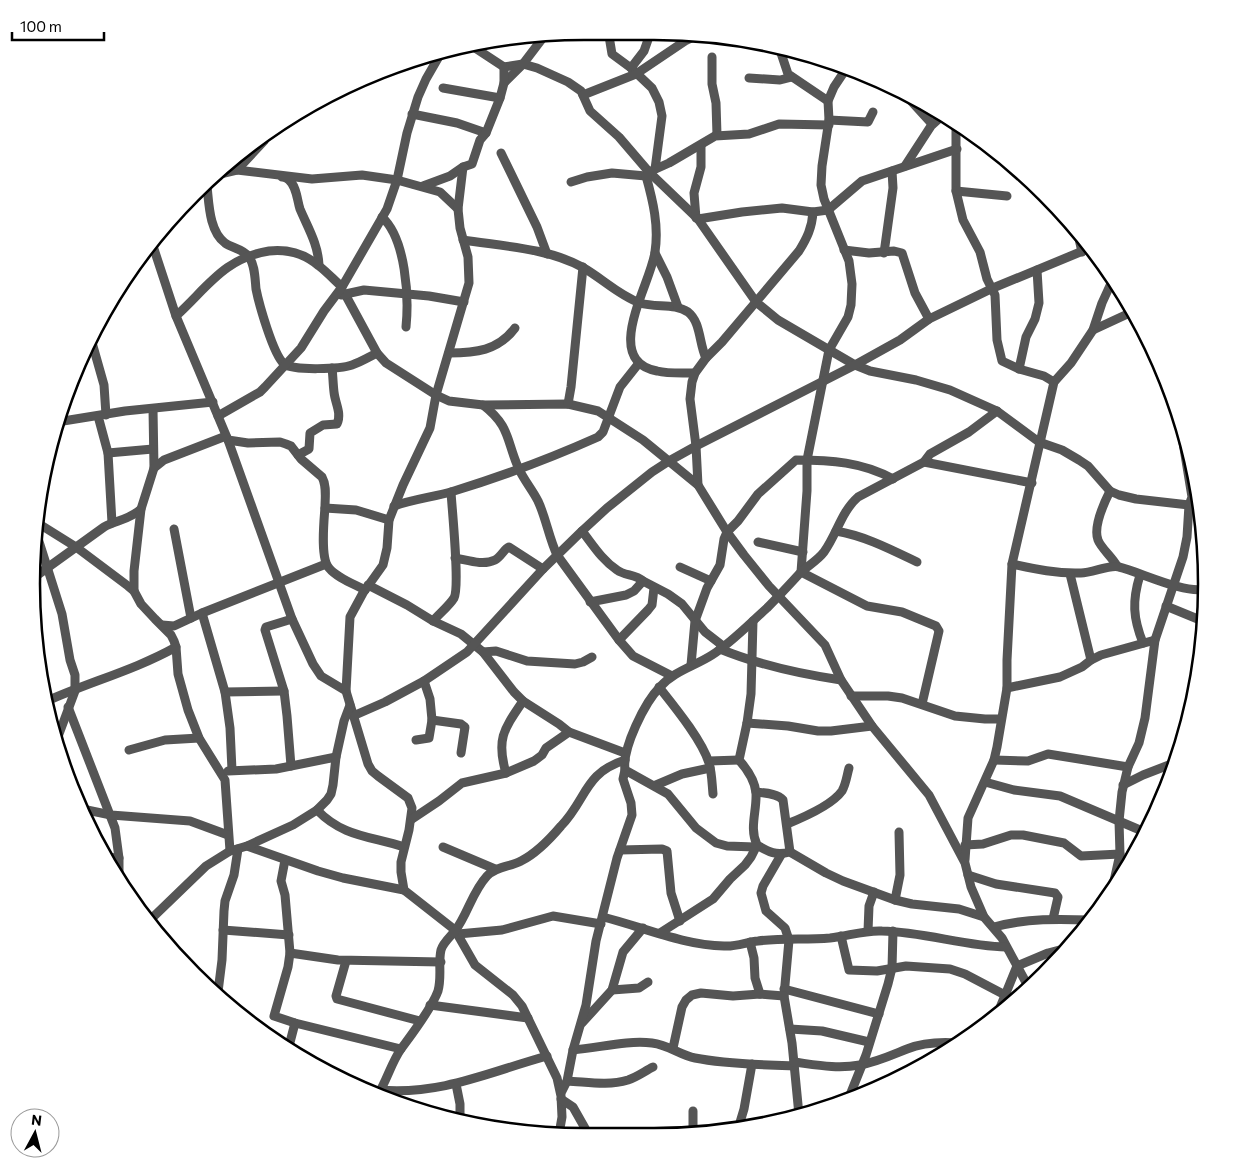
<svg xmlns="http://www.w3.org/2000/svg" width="1238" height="1168" viewBox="0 0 1238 1168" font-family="Commissioner,sans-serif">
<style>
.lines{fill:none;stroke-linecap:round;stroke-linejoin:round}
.minor{stroke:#555;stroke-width:9}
.rim{fill:none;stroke:#000;stroke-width:2.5}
</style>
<rect width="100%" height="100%" fill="#fff"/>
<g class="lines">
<g class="minor">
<polyline points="609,36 612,54 631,68 652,88 659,102 662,116 655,169"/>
<polyline points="469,44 504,67 523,64 537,68 568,82 581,91 590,111 619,137 649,172 698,219 756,302 778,320 855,365 870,371 916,380 950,390 997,411 1039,442 1062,450 1079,460 1088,466 1110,491 1119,495 1136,499 1189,505 1202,511"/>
<polyline points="779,47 788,74 828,101"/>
<polyline points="712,57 712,84 716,103 717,135"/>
<polyline points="631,68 644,51 650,34"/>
<polyline points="846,69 834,87 828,101 829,120 822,166 821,185 824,199 849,261 852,284 851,305 848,317 829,350 807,460 807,491 801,572 867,606 902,612 936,626 939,631 922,704"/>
<polyline points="749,78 780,80 792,77"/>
<polyline points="504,83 523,64 542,39"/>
<polyline points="443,88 500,98"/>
<polyline points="901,90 932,124"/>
<polyline points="583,95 636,74 685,41 700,34"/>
<polyline points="412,114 457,123 486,133"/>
<polyline points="829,120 868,122 873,112"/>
<polyline points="956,124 956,191 963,220 980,252 987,279 995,295 997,340 1002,361 1019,369 1044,376 1054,382"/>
<polyline points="501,153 537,227 547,254"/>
<polyline points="905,166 931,126 942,116"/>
<polyline points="237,170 264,141 270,130"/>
<polyline points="220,174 237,170 312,179 362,175 397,180 440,192 458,209"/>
<path d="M 282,177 C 285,177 287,178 289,180 C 297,187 297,200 300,209 C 308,228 318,244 319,265"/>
<polyline points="571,182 587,177 612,173 646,176"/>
<path d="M 207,186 C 209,203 209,231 225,243 C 232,248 243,249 248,256 C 255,263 255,279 256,289 C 259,304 273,354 284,364 C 294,371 341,369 352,365 C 361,362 369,357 377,353"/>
<polyline points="423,186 450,176 463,167 472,164 480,140 486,133 500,98 504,83 504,67"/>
<polyline points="956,191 1007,196"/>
<path d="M 382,217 C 406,239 409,297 406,327"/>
<polyline points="696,218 694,193 701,167 701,145"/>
<polyline points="698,219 742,212 782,208 813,212 828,210 862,181 957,149"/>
<polyline points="1077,230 1082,252"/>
<path d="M 463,240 C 501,246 548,248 582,267 C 602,278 618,295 640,303 C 656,308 675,303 688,312 C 701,322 699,344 706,358"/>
<polyline points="152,243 176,316 228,440 292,619 313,664 321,676 346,691 368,764 372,771 378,776 408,798 412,808 409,830 401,862 401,872 404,890 455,930 475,965 513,995 522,1006 557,1078 561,1096 562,1117 559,1134"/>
<polyline points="844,250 869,253 894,251 902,253 915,293 929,319"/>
<polyline points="655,253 667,277 678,307"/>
<polyline points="884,253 893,188 892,171"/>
<polyline points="345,294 377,353 386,363 436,395 449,401 483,405 568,404 598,411 643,440 698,485 727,532 744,555 769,586 825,645 841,680 872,726 929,795 965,863 971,887 984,917 1002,938 1029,988"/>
<polyline points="341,295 364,290 429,296 464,302"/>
<path d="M 176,316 C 207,288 224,258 269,251 C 287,249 305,254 319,266 C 327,272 334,280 342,287"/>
<polyline points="1093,330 1134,311"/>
<polyline points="91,339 104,385 106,415"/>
<path d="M 449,353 C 475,353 498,351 515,328"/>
<polyline points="1019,369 1026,337 1035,319 1039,303 1037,270"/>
<path d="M 695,373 C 683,373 669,374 657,371 C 601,360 651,284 655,252 C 659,226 653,201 646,176 L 649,172 L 669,163 L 715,136 L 749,134 L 779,124 L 829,125"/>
<polyline points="568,404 571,387 583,267"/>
<path d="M 483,405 C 510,426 506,439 518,467 C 523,479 532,489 538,501 C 546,518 549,538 557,555 L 619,640 L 633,656 L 672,676"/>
<polyline points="153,409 154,468"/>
<polyline points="98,416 108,453 112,523"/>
<polyline points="218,416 260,392 265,387 301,348 324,311 342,287 387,209 397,180 407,133 418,97 426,79 441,53"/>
<polyline points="57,422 125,411 213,402"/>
<path d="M 228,440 L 248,443 L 280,442 L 286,444 L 291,446 L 301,459 L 322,477 C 327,486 325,497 325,507 C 324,521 320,558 329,568 C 337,578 354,584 365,590"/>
<polyline points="108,453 153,449"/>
<path d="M 298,455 L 309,449 L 310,433 L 323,425 L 337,424 C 342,413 335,403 334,392 C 333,384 333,376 332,368"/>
<polyline points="924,462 1032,483"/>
<path d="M 698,485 L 696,446 L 690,399 L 692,382 L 695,373 L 706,358 L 722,342 L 799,251 C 807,238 812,228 813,212"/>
<path d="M 1110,491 C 1104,503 1093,527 1098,540 C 1101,548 1112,557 1117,566"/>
<path d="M 394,506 C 414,499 434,497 454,491 C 503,476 551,458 598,437 L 603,432 L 620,387 L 639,363"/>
<polyline points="325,508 356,510 389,520"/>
<polyline points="36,522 76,547 128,586 134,591 141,604 155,619 171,635 174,641 176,647 178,674 188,710 199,738 225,780 230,851"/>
<polyline points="174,529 191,618"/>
<path d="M 582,531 C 593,545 602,560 617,570 C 625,576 635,574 643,581 L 668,594 L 682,604 L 705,632 L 723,646"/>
<path d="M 836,531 C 865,536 890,549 917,562"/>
<polyline points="36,532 62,614 70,660 75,675 75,691 56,742"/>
<polyline points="758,542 803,552"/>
<path d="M 455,558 C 467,560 483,566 495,560 C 501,557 504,549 509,547 L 543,569"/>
<path d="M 1012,564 C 1035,569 1058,574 1081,573 C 1092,573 1111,564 1119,567 C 1140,572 1184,594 1205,589"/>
<polyline points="680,567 711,581"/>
<polyline points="1070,574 1091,660"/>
<path d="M 1140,575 C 1132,601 1133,618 1143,643"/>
<path d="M 36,576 L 104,527 C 117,520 129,520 141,509 L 154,468 L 164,460 L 226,436"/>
<polyline points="368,585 407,605 433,621 461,634 483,652 514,692 523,701 559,724 569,732 625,753"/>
<polyline points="134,591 134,571 141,509"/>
<polyline points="590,602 626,595 634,591 643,581"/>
<polyline points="1166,606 1205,622"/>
<polyline points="202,613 225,692 230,728 232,770"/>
<path d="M 433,621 C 439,614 449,606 454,598 C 460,587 452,509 451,492"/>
<path d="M 753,621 L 751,694 L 747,723 L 739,760 C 747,769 755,780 756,793 C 757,811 749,828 757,845 C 769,852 776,856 790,852 L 826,873 L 843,881 L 895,900 L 912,904 L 959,909 L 984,917"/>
<polyline points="162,625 174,626 202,613 326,564"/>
<polyline points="619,640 648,610 652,605 654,588"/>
<path d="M 720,649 C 759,665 800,674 841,680"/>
<polyline points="483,652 496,651 527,661 575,664 583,662 592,657"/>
<path d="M 691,665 L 695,621 L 707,588 L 720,565 L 724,539 L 727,532 L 738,521 L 758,494 L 796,460 C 830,460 863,462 893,479"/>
<polyline points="424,681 430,699 432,720 461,724 465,727 461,753"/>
<path d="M 659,687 C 674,706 702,740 709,763 C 712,773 712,784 713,794"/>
<polyline points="1007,688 1060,677 1082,667 1091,660 1101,655 1155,640"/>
<polyline points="346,691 350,617 363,593 383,565 387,548 389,520 403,485 430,428 436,395 469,283 468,257 460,228 458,209 463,167"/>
<polyline points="225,692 284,691"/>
<polyline points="851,696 888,696 902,698 955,716 985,719 1001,719"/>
<path d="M 47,701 C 89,682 135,670 176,647"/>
<polyline points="68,707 115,828 119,858 119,879"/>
<polyline points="353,716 385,702 424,681 467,652 543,569 582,531 607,508 652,472 669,461 696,446 855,365 900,340 929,319 993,288 1090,248"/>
<polyline points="747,723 788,726 818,731 831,731 872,726"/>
<polyline points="416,740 429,738 432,720"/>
<polyline points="129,750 165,740 199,738"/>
<polyline points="994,760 1028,761 1048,754 1128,767"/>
<polyline points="709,761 739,760"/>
<polyline points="291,766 287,716 284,691 265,630 266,627 292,619"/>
<polyline points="228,771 276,769 336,757"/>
<path d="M 506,773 C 496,739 504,729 523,701"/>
<polyline points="985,782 1014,790 1060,796 1147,833"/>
<polyline points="656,785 682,774 710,768"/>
<polyline points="1123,785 1143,775 1174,763"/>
<path d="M 756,792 C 764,793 777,793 783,800 L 790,852"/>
<polyline points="82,809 111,815 190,821 228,835"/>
<path d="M 317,810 C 343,837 370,836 404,847"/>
<polyline points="412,819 439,801 462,783 506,773 534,761 542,755 546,748 569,732"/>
<path d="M 787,824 C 802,818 832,805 842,791 C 846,784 847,775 849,768"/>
<polyline points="965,845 983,844 1011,835 1023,835 1064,843 1081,856 1120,854"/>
<polyline points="247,846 318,871 343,878 404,890"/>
<polyline points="443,847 495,869"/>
<path d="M 755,847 L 727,846 L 716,843 L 696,828 L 668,794 L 625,770 C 622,748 645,702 660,687 C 674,671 695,666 712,655 C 732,642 749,624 767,608 C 779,596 790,584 801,572 C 809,565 818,560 824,552 C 837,534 841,512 858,497 L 924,462 L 930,454 L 969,432 L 997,411"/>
<polyline points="620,850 662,849 667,851 671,893 680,921"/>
<polyline points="781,855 763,886 761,893 766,911 785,928 789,940 784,996 792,1043 799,1115"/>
<polyline points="104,857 119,858"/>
<polyline points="285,860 281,881 285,895 290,953 288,967 274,1016 295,1023 401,1049"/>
<polyline points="965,860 968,818 994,760 997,747 1007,688 1007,660 1012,564 1054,382 1071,363 1093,330 1102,303 1113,279"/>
<polyline points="968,875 996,884 1055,893 1058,897 1053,919"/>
<polyline points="1112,890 1120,854 1119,821 1122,792 1128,767 1139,743 1145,718 1155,640 1183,557 1187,537 1189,505 1192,497 1177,406"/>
<polyline points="895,900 900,875 899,832"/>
<path d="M 603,917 C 643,927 683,945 724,946 C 736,947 747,942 758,941 C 782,938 806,940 830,938 C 848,936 865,930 882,931 C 924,932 965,946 1006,947"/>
<polyline points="149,921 206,866 230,851 247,846 293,825 317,810 327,800 331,794 333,785 336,757 344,721 350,705"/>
<path d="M 994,927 C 1027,918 1059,919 1093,920"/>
<polyline points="223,930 289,935"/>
<polyline points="868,931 869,906 874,892"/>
<polyline points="660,933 713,899 730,879 745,865 751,857 757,845"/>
<polyline points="458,934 502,930 553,916 601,924"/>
<polyline points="841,936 849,970 877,971 906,966 950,969 965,974 1005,995"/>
<polyline points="750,942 754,958 755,978 760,994"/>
<polyline points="290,953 338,960 441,962"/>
<polyline points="346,961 336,996 337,999 420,1021"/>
<polyline points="784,989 879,1014"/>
<polyline points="612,990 639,988 648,982"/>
<polyline points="218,992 222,960 224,911 225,901 234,875 238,849"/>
<polyline points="430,1005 528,1018"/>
<polyline points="997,1015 1017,966 1048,953 1067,948"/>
<polyline points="582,1023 612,990 623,952 643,928"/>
<polyline points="790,1029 822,1031 869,1042"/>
<polyline points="673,1048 682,1007 686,1000 692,995 701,993 733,996 760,994 784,996"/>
<polyline points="288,1050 295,1023"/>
<path d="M 573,1050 C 599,1048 626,1040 652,1043 C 669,1045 680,1055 695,1058 C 725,1064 764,1065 794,1066"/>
<path d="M 794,1062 C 817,1065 837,1069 860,1065 C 877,1062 892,1055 907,1049 C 922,1043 942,1042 957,1043"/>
<path d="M 567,1081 C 588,1082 608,1086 628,1080 C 637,1077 645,1071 653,1067"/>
<polyline points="456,1084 460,1104 460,1121"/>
<path d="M 380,1090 C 442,1095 489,1072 547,1056"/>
<polyline points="561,1093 567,1081 573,1050 586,1005 596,941 617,858 632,815 631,803 623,779 625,770"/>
<path d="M 377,1096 C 387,1081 391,1063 401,1049 C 412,1034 432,1008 438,991 C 442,977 438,963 441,950 C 443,943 450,937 455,931 C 468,914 472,892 487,876 C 496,866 510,867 521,861 C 537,853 550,839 561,826 C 587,799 584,773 625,760"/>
<polyline points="561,1099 573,1107 590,1137"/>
<polyline points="848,1100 866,1055 888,984 892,968 893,931"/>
<polyline points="693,1111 693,1133"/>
<polyline points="738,1129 744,1109 752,1064"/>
</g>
</g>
<path d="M0 0H1238V1168H0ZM584 40H654A544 544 0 0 1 1198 584V584A544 544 0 0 1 654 1128H584A544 544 0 0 1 40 584V584A544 544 0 0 1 584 40Z" fill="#fff" fill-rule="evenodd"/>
<path class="rim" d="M584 40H654A544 544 0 0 1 1198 584V584A544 544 0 0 1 654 1128H584A544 544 0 0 1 40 584V584A544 544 0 0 1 584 40Z"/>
<g transform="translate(35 1133) rotate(7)"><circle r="24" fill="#ffffff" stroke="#999999"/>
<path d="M0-4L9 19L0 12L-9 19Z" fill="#000000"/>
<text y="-8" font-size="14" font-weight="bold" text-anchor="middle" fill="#000000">N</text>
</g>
<path d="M12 32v8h92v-8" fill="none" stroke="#000000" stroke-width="2.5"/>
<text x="20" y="32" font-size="15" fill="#000000" stroke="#ffffff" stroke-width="4" paint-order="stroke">100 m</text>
</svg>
